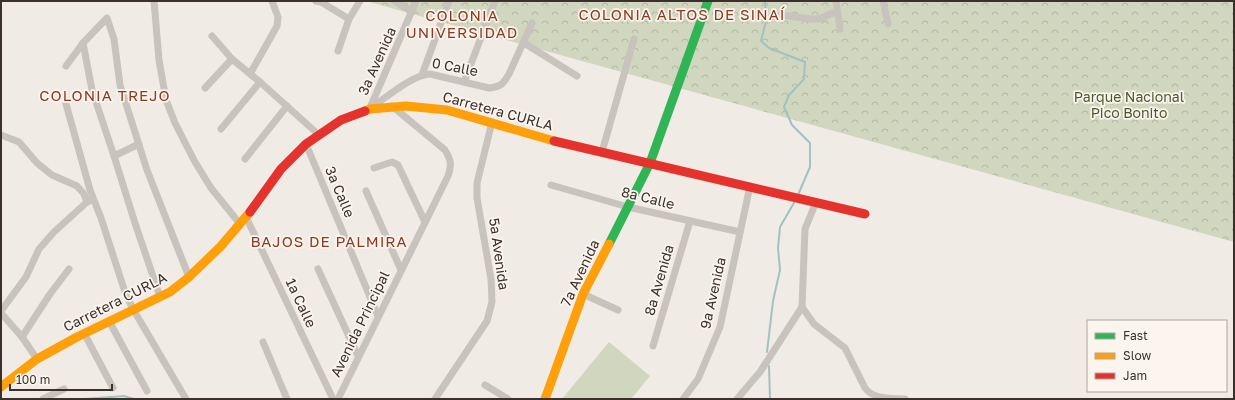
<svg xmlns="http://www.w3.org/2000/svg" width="1235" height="400" viewBox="0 0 1235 400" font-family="'Golos Text',sans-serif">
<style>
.park{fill:url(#park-crowns)}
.pitch{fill:#d1d6bf}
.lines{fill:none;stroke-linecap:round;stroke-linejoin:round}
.stream{stroke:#a1c2c1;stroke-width:2}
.street{stroke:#c9c3be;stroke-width:7}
.fast{stroke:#30b455;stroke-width:9}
.slow{stroke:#ff9f0a;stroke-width:9}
.jam{stroke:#e5322d;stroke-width:9}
.labels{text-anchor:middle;stroke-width:3.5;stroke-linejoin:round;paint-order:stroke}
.street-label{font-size:14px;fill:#3b302b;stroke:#fbf5ee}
.park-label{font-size:14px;fill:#4a5a2e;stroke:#fbf5ee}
.neighbourhood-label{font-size:15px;letter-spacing:1px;fill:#8c3b22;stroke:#fbf5ee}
</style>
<defs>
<pattern id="park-crowns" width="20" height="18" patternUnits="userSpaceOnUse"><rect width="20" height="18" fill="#d1d6bf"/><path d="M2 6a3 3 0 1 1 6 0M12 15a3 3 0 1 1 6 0" fill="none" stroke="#b4b8a4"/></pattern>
</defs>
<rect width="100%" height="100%" fill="#f0ebe5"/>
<polygon class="park" points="366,1 1234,1 1234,242"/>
<polygon class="pitch" points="609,342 650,376 631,399 562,399"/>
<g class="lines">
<g class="stream">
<polyline points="765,1 766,21 761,41 769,48 805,62 804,79 789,95 784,107 792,125 810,143 810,167 798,195"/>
<polyline points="767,352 773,301 780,270 778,248 780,227 795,201"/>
<polyline points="769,366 770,399"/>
<polyline points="85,399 124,396 134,399"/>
</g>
<g class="street">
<polyline points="154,1 159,60 166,100 175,123 195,162 211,188 240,224"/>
<polyline points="316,1 321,2 349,19"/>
<polyline points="395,1 412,12"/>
<polyline points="836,1 840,29"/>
<polyline points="883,1 888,24"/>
<polyline points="781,15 811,19 819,19 837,11"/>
<polyline points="212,36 232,59 260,82 319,135"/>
<polyline points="83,43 92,90 114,156 135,223 160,297"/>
<polyline points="524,43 577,76"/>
<polyline points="338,51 349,19 360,1"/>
<polyline points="66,66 83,43 107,18 114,39 120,85 147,170 189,277"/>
<polyline points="250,74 277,26 278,17 272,1"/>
<polyline points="422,75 449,1"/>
<polyline points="464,82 495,1"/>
<polyline points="205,88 232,59"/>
<polyline points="66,104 90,190 101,218 125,292 133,309 186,399"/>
<path d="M 372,107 C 387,97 412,75 430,74 L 489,88 C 501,87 503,84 509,74 L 532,23"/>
<polyline points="370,108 416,1"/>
<polyline points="221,129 260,82"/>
<polyline points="1,135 19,142 37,163 52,175 77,186 84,194 87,202"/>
<polyline points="306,144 378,316"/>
<polyline points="602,152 634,39"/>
<polyline points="114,156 139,144"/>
<polyline points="245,159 287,106"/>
<polyline points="374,168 392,162 398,165 425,222"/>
<polyline points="551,185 628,207 740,232"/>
<polyline points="366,191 401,270"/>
<polyline points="246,217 333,399"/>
<polyline points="318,269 358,356"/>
<polyline points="583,294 618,310"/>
<path d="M 802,307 L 814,324 L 845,348 L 865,388 C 874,400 891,398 905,399"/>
<polyline points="802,307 805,229 816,202"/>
<polyline points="1,311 26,277 39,249 54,232 87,202 93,199"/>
<polyline points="1,313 22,337 37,359"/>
<polyline points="109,321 147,391"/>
<polyline points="84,333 113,388"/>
<polyline points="22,337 50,294 69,269"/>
<polyline points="263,342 287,399"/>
<polyline points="653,346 690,221"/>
<polyline points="485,385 508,399"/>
<polyline points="43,399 64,389"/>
<path d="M 338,399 L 448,176 C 452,165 451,160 445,150 L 392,106"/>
<polyline points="435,399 487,321 492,302 491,279 477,198 477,183 492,122"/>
<polyline points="683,399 698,379 720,327 750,186"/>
<polyline points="737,399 760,372 802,307"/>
</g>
<polyline class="fast" points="609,244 650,163 708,1"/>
<g class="slow">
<polyline points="365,111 370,109 406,106 447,110 554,141"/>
<polyline points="1,387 37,359 77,337 170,292 189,277 221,246 250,212"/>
<polyline points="545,399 583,294 609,244"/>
</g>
<g class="jam">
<polyline points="554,141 865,214"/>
<polyline points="250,212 281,169 306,144 341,120 365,111"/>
</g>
</g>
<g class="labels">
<g class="street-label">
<text transform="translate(377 61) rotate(-66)" y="5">3a Avenida</text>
<text transform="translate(455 67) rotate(11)" y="5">0 Calle</text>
<text transform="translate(498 111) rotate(15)" y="5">Carretera CURLA</text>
<text transform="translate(340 192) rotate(67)" y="5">3a Calle</text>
<text transform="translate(648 198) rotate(14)" y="5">8a Calle</text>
<text transform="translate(499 254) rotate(82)" y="5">5a Avenida</text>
<text transform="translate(580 273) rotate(-65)" y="5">7a Avenida</text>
<text transform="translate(659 280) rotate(-74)" y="5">8a Avenida</text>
<text transform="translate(713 293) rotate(-77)" y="5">9a Avenida</text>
<text transform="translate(115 302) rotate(-27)" y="5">Carretera CURLA</text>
<text transform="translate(301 303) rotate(65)" y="5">1a Calle</text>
<text transform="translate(360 324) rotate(-64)" y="5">Avenida Principal</text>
</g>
<g class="park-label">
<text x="1129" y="102">Parque Nacional<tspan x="1129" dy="16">Pico Bonito</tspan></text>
</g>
<g class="neighbourhood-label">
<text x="682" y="20">COLONIA ALTOS DE SINAÍ</text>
<text x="462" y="21">COLONIA<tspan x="462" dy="17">UNIVERSIDAD</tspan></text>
<text x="105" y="101">COLONIA TREJO</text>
<text x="329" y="247">BAJOS DE PALMIRA</text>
</g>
</g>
<rect width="1235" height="400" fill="none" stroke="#3b302b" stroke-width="4"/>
<rect x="1087" y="320" width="140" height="72" fill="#fbf5ee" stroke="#aea6a0"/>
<rect x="1095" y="333" width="20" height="6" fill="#30b455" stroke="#aea6a0"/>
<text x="1123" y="340" font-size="12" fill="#3b302b">Fast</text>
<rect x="1095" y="353" width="20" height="6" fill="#ff9f0a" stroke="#aea6a0"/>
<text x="1123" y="360" font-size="12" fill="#3b302b">Slow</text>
<rect x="1095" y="373" width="20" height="6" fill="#e5322d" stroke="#aea6a0"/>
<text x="1123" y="380" font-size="12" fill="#3b302b">Jam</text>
<path d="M10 384v6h102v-6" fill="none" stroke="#3b302b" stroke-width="2"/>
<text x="16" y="384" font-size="12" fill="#3b302b" stroke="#fbf5ee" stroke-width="3" paint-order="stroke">100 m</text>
</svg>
